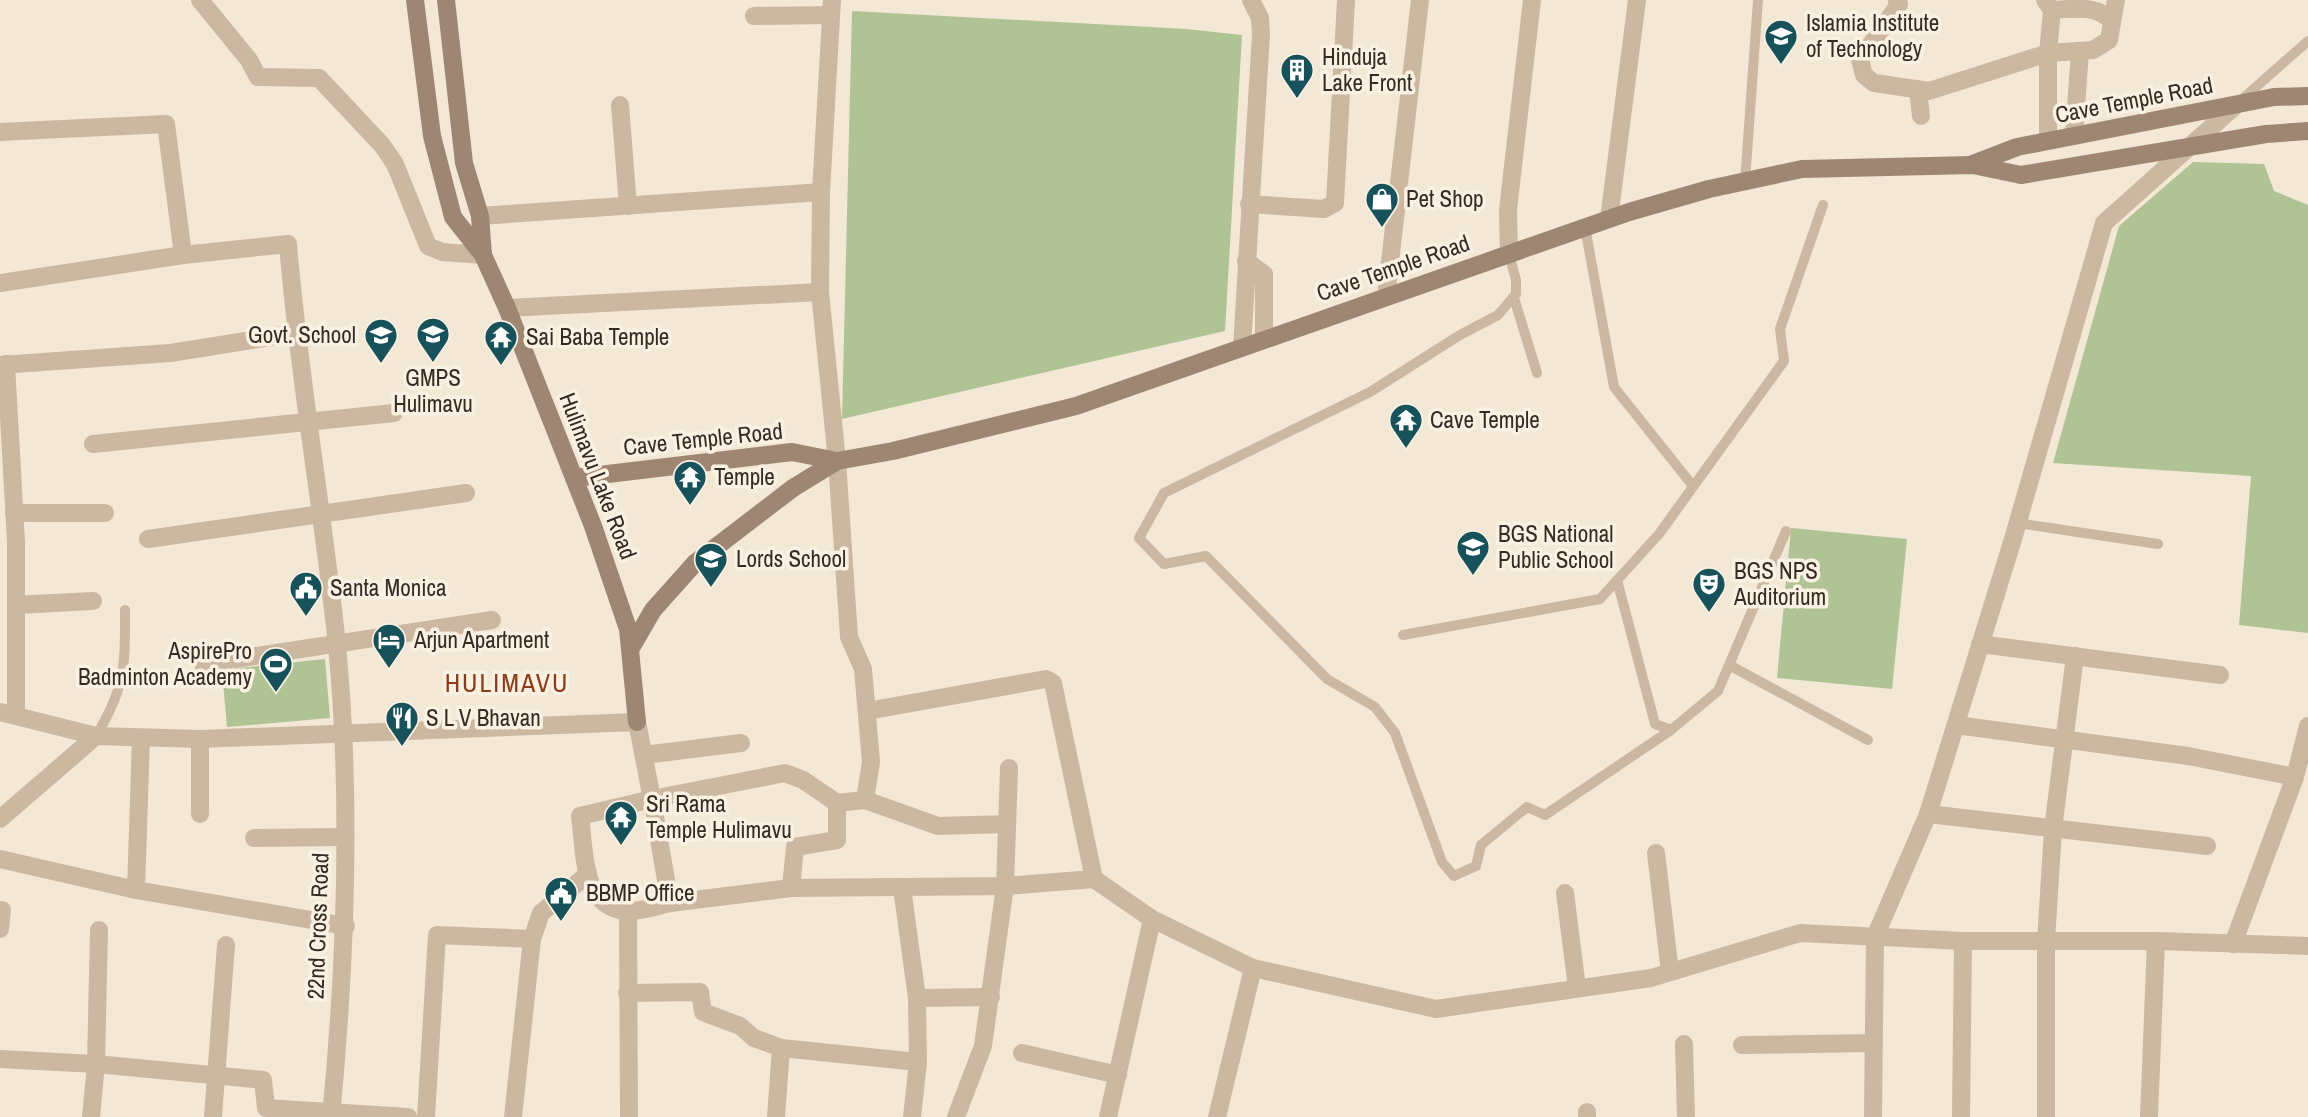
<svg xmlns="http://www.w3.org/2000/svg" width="2308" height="1117" viewBox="0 0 2308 1117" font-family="'Archivo Narrow',sans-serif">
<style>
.green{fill:#b0c395}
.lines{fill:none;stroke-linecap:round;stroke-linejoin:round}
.service{stroke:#ccb8a1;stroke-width:10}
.minor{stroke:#ccb8a1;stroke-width:18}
.tertiary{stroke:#ccb8a1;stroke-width:18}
.secondary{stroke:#9f8673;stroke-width:18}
.labels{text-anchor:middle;stroke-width:7;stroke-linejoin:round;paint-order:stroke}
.poi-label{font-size:23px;fill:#352b25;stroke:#fbf1e2;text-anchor:start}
.street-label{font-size:23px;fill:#352b25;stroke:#fbf1e2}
.quarter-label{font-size:26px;letter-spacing:2px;fill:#8b3b17;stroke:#fbf1e2}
</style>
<rect width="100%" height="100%" fill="#f3e7d6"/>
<g class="green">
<polygon points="852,11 1187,29 1242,35 1225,331 842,419"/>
<polygon points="2193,162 2264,164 2274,191 2308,205 2308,633 2239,625 2251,476 2053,463 2119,226"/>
<polygon points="1791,528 1907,539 1892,689 1777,678"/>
<polygon points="325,659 330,718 227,727 222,670"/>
</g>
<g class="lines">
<g class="service">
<polyline points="2240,101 2308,41"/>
<polyline points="1745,182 1758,0"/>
<polyline points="1585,227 1614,387 1693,486"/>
<polyline points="1509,254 1516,280 1516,294 1498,315 1460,335 1370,392 1164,493 1139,538 1164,564 1206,556 1327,679 1375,707 1395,733 1442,862 1454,876 1476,866 1481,845 1527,807 1545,815 1671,730"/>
<polyline points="1514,298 1537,373"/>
<polyline points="2017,523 2158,544"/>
<polyline points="1617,580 1655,724 1671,730 1718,691 1786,531"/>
<polyline points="1403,635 1600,599 1659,534 1784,361 1780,329 1823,205"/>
<polyline points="1729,665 1868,740"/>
<path d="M 96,736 C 126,686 125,666 125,610"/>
</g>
<g class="minor">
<polyline points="200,0 249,60 258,77 319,78 382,145 395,164 428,246 442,252 483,255"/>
<polyline points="832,0 821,192 820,292 837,461 849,637 863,669 871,762 865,800"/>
<path d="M 1897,0 L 1899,4 L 1860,60 L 1864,75 L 1874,83 L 1929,91 L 2048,53 L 2093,50 L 2109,40 L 2112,22 C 2097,4 2074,9 2052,10 L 2045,0"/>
<polyline points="754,16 831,15"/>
<polyline points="2112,22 2116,0"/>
<polyline points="1918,89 1921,116"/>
<polyline points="620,105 628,206"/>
<polyline points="0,132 166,124 183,255"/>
<polyline points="2074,136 2080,51"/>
<polyline points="2048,141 2048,53 2052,10"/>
<polyline points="1249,204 1324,209 1335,203 1346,0"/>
<polyline points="480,216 821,192"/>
<polyline points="1609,219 1637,0"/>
<polyline points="1509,254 1508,210 1532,0"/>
<polyline points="1246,261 1264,274 1264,339"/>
<path d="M 0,283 L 183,255 L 288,244 C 299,378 323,511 337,645 C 352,802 346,960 331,1117"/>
<polyline points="1386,297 1420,0"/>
<polyline points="507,308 820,292"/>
<polyline points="1242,347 1261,34 1260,18 1251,0"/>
<polyline points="6,364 16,542 16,713"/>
<polyline points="0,365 170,353 296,333"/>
<polyline points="93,444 394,413"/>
<polyline points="14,513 105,513"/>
<polyline points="148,539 466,493"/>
<polyline points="16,605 93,601"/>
<polyline points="1980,644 2220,675"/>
<polyline points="203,664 492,620"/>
<polyline points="867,711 1046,679 1053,683 1094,879 1152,919 1253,968 1436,1009 1651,978 1800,933 1963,941 2156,941 2308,946"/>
<polyline points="1956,725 2188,756 2295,777 2233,944"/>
<polyline points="644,755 741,743"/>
<polyline points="2295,777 2308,726"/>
<polyline points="652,799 785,773 803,780 837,803 865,800 938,826 1007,824"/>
<polyline points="200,814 200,739"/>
<polyline points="1928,814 2207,846"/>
<polyline points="0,819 96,736"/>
<polyline points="254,838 345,837"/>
<polyline points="1656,853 1670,972"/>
<polyline points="0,859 136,890 346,926"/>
<polyline points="791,888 795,847 837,840 837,803"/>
<polyline points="902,888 917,998"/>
<polyline points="136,890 141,738"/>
<polyline points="1565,893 1577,988"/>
<polyline points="670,903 791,888 1005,886 1009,768"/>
<polyline points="0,929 2,910"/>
<polyline points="627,993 700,992 703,1012 740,1026 754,1038 781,1048"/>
<polyline points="1684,1044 1686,1117"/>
<polyline points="1742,1045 1874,1043"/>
<polyline points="1022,1053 1118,1075"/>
<polyline points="0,1059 96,1064 263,1080 266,1108 408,1117"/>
<polyline points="1587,1112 1587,1117"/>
<polyline points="91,1117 96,1064 99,930"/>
<polyline points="213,1117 226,945"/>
<polyline points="426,1117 437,935 532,939"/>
<polyline points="513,1117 532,939 541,913 588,874"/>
<polyline points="776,1117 781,1048 918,1062"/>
<polyline points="912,1117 918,1062 917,998 991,997"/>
<polyline points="956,1117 983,1046 1005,886 1094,879"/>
<polyline points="1108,1117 1152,919"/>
<polyline points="1217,1117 1253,968"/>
<polyline points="1873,1117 1875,937 1928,814 2013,539 2104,223 2235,106"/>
<polyline points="1961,1117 1963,941"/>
<polyline points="2046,1117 2046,941 2053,829 2075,656"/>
<polyline points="2149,1117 2156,941"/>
</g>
<g class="tertiary">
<polyline points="0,712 96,736 200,739 637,722 652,799"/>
<path d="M 652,799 L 670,903 C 657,906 639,912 626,911 C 581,906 585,852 580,816 Z"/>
<polyline points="628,911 629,1117"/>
</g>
<g class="secondary">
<polyline points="415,0 432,136 453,217 483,255 507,308 593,526 628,629 637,722"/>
<polyline points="446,0 464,163 480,216 483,255"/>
<polyline points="1973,164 2017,147 2274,97 2308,96"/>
<polyline points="574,478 792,452 837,461"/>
<polyline points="631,648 653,610 695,563 793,488 837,461 893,451 1076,406 1629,212 1709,189 1802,169 1973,165 2021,175 2266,134 2308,131"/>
</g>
</g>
<defs>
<symbol id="university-pin" viewBox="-11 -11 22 30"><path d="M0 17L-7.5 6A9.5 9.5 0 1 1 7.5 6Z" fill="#17515a" stroke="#fbf1e2"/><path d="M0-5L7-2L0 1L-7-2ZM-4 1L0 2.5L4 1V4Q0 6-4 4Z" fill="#fff"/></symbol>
<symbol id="building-pin" viewBox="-11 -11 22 30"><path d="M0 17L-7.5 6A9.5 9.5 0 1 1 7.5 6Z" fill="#17515a" stroke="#fbf1e2"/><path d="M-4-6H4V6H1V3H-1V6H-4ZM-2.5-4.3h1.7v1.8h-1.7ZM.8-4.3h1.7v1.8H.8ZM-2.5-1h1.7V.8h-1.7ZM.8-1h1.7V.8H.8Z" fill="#fff"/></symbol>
<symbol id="shop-pin" viewBox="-11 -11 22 30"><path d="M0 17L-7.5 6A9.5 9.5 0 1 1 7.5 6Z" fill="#17515a" stroke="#fbf1e2"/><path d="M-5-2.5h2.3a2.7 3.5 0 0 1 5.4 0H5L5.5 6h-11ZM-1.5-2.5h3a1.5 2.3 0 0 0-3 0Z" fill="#fff"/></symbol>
<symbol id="school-pin" viewBox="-11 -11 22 30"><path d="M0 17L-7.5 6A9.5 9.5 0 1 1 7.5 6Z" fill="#17515a" stroke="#fbf1e2"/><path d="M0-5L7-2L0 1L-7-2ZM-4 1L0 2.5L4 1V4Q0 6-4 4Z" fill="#fff"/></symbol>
<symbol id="temple-pin" viewBox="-11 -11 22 30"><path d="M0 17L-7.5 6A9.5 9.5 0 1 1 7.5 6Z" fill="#17515a" stroke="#fbf1e2"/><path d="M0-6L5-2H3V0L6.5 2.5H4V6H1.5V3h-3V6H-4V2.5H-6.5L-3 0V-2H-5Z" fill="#fff"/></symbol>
<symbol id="theatre-pin" viewBox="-11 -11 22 30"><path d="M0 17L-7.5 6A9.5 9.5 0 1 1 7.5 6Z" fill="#17515a" stroke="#fbf1e2"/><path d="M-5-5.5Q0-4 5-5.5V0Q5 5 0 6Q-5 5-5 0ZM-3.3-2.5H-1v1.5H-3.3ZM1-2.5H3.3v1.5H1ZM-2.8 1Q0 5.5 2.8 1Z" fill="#fff"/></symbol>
<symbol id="civic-pin" viewBox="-11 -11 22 30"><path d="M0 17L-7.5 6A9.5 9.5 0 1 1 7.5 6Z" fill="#17515a" stroke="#fbf1e2"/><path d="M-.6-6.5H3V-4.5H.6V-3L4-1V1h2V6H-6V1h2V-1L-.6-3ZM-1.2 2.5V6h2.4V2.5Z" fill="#fff"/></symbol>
<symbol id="hotel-pin" viewBox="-11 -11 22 30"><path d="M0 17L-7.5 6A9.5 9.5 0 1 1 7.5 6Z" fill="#17515a" stroke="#fbf1e2"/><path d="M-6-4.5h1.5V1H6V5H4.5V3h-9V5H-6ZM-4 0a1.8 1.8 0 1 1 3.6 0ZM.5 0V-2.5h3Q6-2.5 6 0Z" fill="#fff"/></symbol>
<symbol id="stadium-pin" viewBox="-11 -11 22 30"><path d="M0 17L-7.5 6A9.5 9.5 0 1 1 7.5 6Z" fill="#17515a" stroke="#fbf1e2"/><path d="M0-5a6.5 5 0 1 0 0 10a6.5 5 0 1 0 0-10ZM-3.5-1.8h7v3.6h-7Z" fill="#fff"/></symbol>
<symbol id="restaurant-pin" viewBox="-11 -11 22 30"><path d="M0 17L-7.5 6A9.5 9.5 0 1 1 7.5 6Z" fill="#17515a" stroke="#fbf1e2"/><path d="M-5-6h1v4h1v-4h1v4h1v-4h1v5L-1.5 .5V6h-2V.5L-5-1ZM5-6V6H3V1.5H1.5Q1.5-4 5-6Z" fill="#fff"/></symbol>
</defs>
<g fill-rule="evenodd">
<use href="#university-pin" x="1762" y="17" width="38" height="52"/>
<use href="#building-pin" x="1278" y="51" width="38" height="52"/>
<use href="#shop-pin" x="1363" y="180" width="38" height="52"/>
<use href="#school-pin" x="414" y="315" width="38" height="52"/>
<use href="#school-pin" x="362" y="316" width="38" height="52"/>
<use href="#temple-pin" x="482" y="318" width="38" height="52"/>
<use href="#temple-pin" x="1387" y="401" width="38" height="52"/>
<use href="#temple-pin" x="671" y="458" width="38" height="52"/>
<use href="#school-pin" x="1454" y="528" width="38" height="52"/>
<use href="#school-pin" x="692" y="540" width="38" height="52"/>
<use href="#theatre-pin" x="1690" y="565" width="38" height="52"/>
<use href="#civic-pin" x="287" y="569" width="38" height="52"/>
<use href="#hotel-pin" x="370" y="621" width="38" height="52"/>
<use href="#stadium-pin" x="257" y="645" width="38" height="52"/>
<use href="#restaurant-pin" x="383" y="699" width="38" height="52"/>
<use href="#temple-pin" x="602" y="798" width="38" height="52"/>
<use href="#civic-pin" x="542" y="874" width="38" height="52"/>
</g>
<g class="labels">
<g class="poi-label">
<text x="1806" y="31">Islamia Institute<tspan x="1806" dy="26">of Technology</tspan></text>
<text x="1322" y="65">Hinduja<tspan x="1322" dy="26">Lake Front</tspan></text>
<text x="1406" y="207">Pet Shop</text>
<text x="356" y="343" text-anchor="end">Govt. School</text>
<text x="526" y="345">Sai Baba Temple</text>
<text x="433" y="386" text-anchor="middle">GMPS<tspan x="433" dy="26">Hulimavu</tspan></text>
<text x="1430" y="428">Cave Temple</text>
<text x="714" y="485">Temple</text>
<text x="1498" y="542">BGS National<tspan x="1498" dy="26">Public School</tspan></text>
<text x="736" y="567">Lords School</text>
<text x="1734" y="579">BGS NPS<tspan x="1734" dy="26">Auditorium</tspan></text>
<text x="330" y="596">Santa Monica</text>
<text x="414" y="648">Arjun Apartment</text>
<text x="252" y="659" text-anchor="end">AspirePro<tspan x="252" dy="26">Badminton Academy</tspan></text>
<text x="426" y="726">S L V Bhavan</text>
<text x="646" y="812">Sri Rama<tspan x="646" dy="26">Temple Hulimavu</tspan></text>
<text x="586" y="901">BBMP Office</text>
</g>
<g class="street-label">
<text transform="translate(2134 100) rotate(-11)" y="8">Cave Temple Road</text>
<text transform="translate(1393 268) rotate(-19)" y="8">Cave Temple Road</text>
<text transform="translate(703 439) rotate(-6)" y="8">Cave Temple Road</text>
<text transform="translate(598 476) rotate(69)" y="8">Hulimavu Lake Road</text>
<text transform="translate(318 926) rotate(-88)" y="8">22nd Cross Road</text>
</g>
<g class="quarter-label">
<text x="507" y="692">HULIMAVU</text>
</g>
</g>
</svg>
